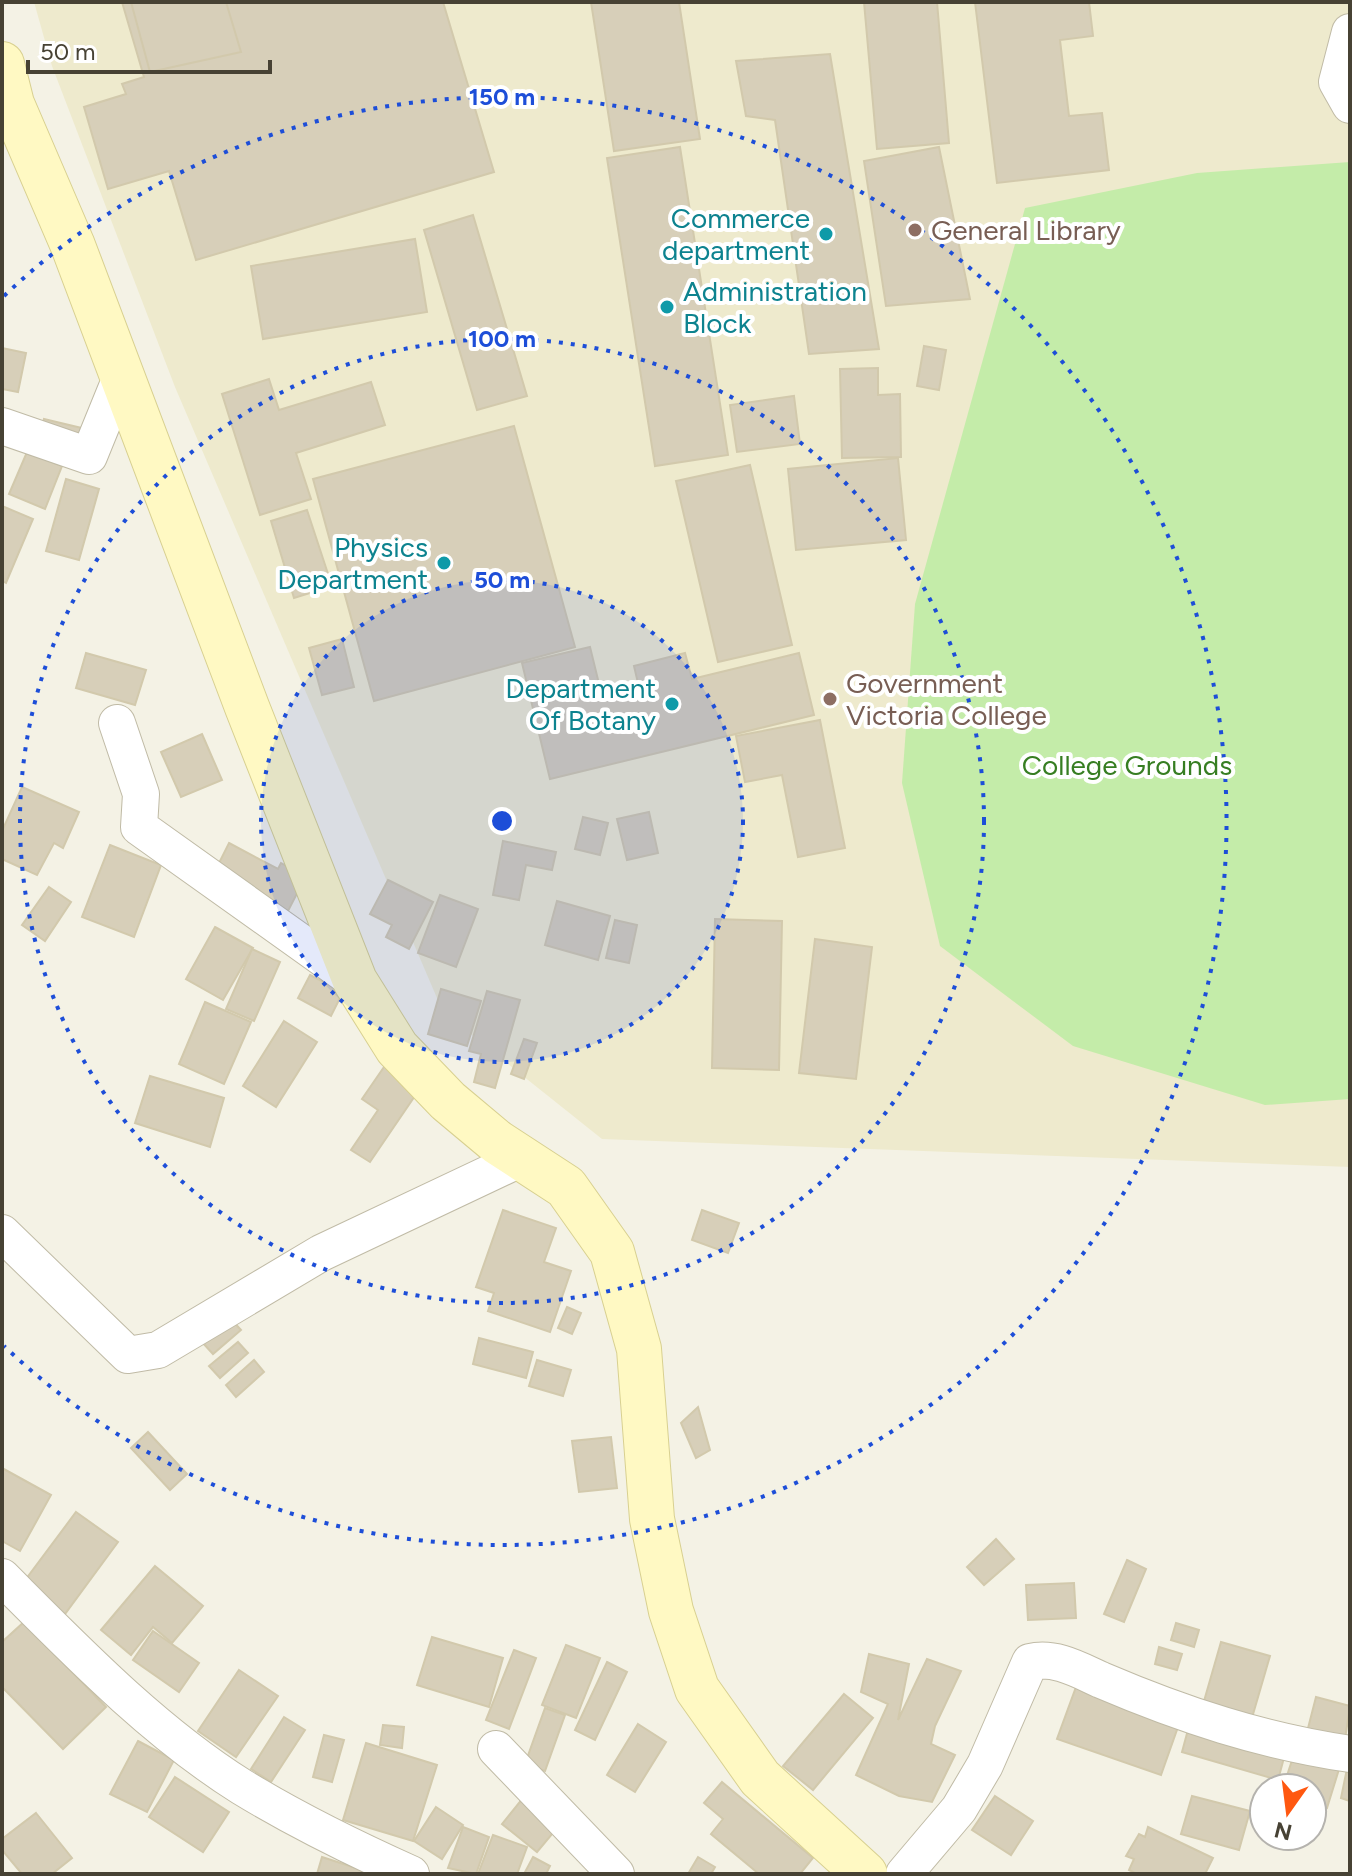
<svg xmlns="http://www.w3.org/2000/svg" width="1352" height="1876" viewBox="0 0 1352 1876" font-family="Figtree,sans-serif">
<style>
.education{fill:#eeeacd}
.green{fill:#c4eca9}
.building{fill:#d7cfb9;stroke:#d2c9ac;stroke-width:2}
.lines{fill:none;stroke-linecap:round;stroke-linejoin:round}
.street-casing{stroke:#c0bba6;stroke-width:38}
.secondary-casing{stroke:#d8d090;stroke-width:46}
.street{stroke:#fff;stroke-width:36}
.secondary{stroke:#fff9c3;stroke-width:44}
.ring{fill:none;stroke:#1d4ed8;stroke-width:4;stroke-dasharray:4 8}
.education-dot{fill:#8d6e63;stroke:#fff;stroke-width:3}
.culture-dot{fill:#0f9aa8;stroke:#fff;stroke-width:3}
.labels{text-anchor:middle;stroke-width:8;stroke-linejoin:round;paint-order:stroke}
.culture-label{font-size:28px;fill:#0d838f;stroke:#fff;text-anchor:end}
.education-label{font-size:28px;fill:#785e54;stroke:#fff;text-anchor:start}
.park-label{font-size:28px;fill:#377e22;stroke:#fff}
.centre{fill:#1d4ed8;stroke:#fff;stroke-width:4}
.ring-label{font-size:24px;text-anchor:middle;font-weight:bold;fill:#1d4ed8;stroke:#fff;stroke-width:8;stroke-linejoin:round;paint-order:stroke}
</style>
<rect width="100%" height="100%" fill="#f4f2e5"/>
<polygon class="education" points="34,2 1350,2 1350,1167 602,1139 443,1012 175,387 52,66"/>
<polygon class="green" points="1350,162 1350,1099 1265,1105 1073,1046 940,946 902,783 915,604 1025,208 1197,173"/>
<g class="building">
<polygon points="122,2 443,2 494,172 196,260 169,171 108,189 84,107 126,94 122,84 144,77"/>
<polygon points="131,2 226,2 241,52 150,72"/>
<polygon points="591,2 679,2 700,139 614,151"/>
<polygon points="864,2 937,2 949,143 877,149"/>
<polygon points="975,2 1089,2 1093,36 1060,40 1069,116 1102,113 1109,170 997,183"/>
<polygon points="830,54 879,349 809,354 775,120 746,116 736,61"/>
<polygon points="680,147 728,455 655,466 607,158"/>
<polygon points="939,147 970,299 886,306 864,161"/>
<polygon points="473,215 527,396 477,410 424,230"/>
<polygon points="415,239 427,312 263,339 251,266"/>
<polygon points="924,346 946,350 939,390 917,386"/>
<polygon points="2,348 26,353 18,392 2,389"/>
<polygon points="878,368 878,395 900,394 901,457 842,458 840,369"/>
<polygon points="269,379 279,410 371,382 385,425 296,453 311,499 260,515 222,394"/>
<polygon points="794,396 800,444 737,452 730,405"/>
<polygon points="44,419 86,429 82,445 40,435"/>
<polygon points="514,426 575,647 374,701 313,479"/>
<polygon points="27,452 62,466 45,509 9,494"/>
<polygon points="898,458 906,540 796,550 788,469"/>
<polygon points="750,465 792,645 718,662 676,481"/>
<polygon points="66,479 99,489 79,560 46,551"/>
<polygon points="2,506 33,519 6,583 2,581"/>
<polygon points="307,510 332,586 294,598 271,521"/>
<polygon points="342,639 354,687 322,695 309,648"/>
<polygon points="590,647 601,692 638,683 634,666 685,653 692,679 799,653 814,715 550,779 522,663"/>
<polygon points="86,653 146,670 135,705 76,688"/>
<polygon points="820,720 845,848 798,857 782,775 745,782 736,736"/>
<polygon points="202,734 222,780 181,797 161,752"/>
<polygon points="22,787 79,812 63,848 54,843 37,875 2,859 2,831"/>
<polygon points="649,812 658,853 627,860 617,819"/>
<polygon points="583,817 608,823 600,855 575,849"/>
<polygon points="503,841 556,852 552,870 526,865 519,900 493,895"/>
<polygon points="229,843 278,869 281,863 306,876 288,911 214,873"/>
<polygon points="110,845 161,865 134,937 82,917"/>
<polygon points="388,880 433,902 409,949 386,937 392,925 370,914"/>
<polygon points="49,887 71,902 45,941 22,925"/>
<polygon points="440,895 478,909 456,967 418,953"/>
<polygon points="557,901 610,916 598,960 545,945"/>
<polygon points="715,919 782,921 779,1070 712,1068"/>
<polygon points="615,920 637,925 629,963 606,958"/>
<polygon points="215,927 253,948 223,1000 186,979"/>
<polygon points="815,939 872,947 856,1079 799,1073"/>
<polygon points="252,949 280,962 254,1021 226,1009"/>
<polygon points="310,975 343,992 331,1016 298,998"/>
<polygon points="441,989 481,1001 467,1046 428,1034"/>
<polygon points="487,991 520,1000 495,1088 474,1082 481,1054 469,1051"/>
<polygon points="205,1002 251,1022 224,1084 179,1064"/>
<polygon points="284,1021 317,1042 276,1107 243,1086"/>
<polygon points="524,1039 537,1043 524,1079 511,1074"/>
<polygon points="386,1064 421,1087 370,1162 351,1150 378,1110 362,1099"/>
<polygon points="150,1076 224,1098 210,1147 135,1123"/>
<polygon points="503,1210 556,1228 544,1262 571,1271 550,1332 488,1311 494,1293 476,1287"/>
<polygon points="702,1210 739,1223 728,1253 692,1240"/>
<polygon points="567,1307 581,1313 572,1334 558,1328"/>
<polygon points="230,1318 241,1330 213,1354 202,1342"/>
<polygon points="479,1338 533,1352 526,1378 473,1364"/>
<polygon points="238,1342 248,1353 220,1378 209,1366"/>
<polygon points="254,1360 264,1372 236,1397 226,1385"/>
<polygon points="537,1360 571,1370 563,1396 529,1386"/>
<polygon points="698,1407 710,1450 696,1458 681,1423"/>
<polygon points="148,1432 187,1474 170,1490 131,1448"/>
<polygon points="611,1437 617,1488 579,1492 572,1441"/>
<polygon points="2,1468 51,1495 20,1551 2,1541"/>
<polygon points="76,1512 118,1542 65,1614 23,1583"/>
<polygon points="996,1539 1014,1559 984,1585 967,1567"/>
<polygon points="1127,1560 1146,1569 1124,1622 1104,1614"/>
<polygon points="155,1566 203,1606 172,1643 153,1627 131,1655 101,1630"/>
<polygon points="1074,1583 1076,1618 1028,1620 1026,1585"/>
<polygon points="24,1622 106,1707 63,1749 2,1687 2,1642"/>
<polygon points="1176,1623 1199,1630 1194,1647 1171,1640"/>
<polygon points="153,1631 199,1663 179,1692 133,1660"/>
<polygon points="432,1637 503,1658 489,1707 417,1685"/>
<polygon points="1221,1642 1270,1656 1249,1728 1200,1715"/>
<polygon points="566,1645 600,1658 576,1718 542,1705"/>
<polygon points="1159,1647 1182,1654 1177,1670 1155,1664"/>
<polygon points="514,1650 536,1658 509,1729 486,1720"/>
<polygon points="869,1654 909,1664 898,1720 927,1659 961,1671 935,1726 931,1744 955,1755 932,1802 899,1796 856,1775 888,1704 861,1692"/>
<polygon points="607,1662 627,1672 595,1740 575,1730"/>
<polygon points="239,1670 278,1696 236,1757 198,1731"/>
<polygon points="1076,1687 1179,1724 1161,1775 1057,1739"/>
<polygon points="844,1694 873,1718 813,1790 783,1766"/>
<polygon points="1316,1697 1350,1706 1344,1746 1306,1736"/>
<polygon points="545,1708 565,1715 545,1771 525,1764"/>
<polygon points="284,1717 305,1730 271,1782 251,1769"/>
<polygon points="638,1724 666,1742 635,1792 607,1775"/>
<polygon points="383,1725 404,1727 402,1748 380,1745"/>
<polygon points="1189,1726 1285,1754 1278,1780 1182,1752"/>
<polygon points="324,1735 344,1740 332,1782 313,1777"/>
<polygon points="138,1741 174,1760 147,1812 110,1794"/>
<polygon points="366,1743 437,1765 413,1841 343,1820"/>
<polygon points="1295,1751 1340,1766 1327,1808 1312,1803 1312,1788 1283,1788"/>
<polygon points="1349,1759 1350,1759 1350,1801 1341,1798"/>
<polygon points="175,1777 229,1812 203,1852 149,1817"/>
<polygon points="722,1782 813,1858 800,1874 759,1874 711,1834 723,1819 704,1803"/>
<polygon points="995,1796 1033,1821 1011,1855 972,1830"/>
<polygon points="1192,1796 1250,1811 1239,1850 1181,1834"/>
<polygon points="523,1798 558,1827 537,1852 502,1824"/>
<polygon points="436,1807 463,1825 442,1859 414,1841"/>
<polygon points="36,1813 72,1858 52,1874 22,1874 2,1850 2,1839"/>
<polygon points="463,1827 489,1837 476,1874 448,1868"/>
<polygon points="1148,1827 1213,1858 1205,1874 1137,1874 1129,1870 1134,1859 1126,1856 1139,1834 1145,1837"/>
<polygon points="493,1835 527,1847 517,1874 478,1874"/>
<polygon points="322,1857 362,1870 361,1874 317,1874"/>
<polygon points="533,1857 550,1866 546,1874 524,1874"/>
<polygon points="698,1857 715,1867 711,1874 688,1874"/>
</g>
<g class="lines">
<defs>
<g id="street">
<polyline points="1350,32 1337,82 1350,105"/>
<polyline points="2,426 89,456 122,375"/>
<polyline points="117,723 141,794 139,827 355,981"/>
<polyline points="2,1233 128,1355 158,1350 321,1253 522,1158"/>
<path d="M 2,1577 C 76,1651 153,1731 242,1787 C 296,1820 353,1848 411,1874"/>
<polyline points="496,1749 616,1874"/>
<path d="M 904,1874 L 959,1809 L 985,1765 L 1030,1662 C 1055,1656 1079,1670 1101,1680 C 1183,1715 1262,1741 1350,1754"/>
</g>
<polyline id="secondary" points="2,64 12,104 73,246 247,707 355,981 397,1048 448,1101 497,1142 566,1187 612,1252 639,1349 652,1519 671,1611 697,1689 760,1778 865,1874"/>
</defs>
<use href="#street" class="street-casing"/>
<use href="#secondary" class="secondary-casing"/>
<use href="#street" class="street"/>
<use href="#secondary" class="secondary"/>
</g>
<circle cx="502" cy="821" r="241" fill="#1d4ed8" fill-opacity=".12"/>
<g class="ring">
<circle cx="502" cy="821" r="241"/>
<circle cx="502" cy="821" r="482"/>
<path d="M4 296A724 724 0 1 1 4 1346"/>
</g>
<g class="education-dot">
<circle cx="915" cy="230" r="8"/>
<circle cx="830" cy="699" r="8"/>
</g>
<g class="culture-dot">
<circle cx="826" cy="234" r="8"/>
<circle cx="667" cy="307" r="8"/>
<circle cx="444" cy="563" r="8"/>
<circle cx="672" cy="704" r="8"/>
</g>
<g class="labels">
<g class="culture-label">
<text x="810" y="228">Commerce<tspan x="810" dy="32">department</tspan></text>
<text x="683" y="301" text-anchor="start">Administration<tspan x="683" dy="32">Block</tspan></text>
<text x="428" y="557">Physics<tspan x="428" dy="32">Department</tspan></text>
<text x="656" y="698">Department<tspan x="656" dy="32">Of Botany</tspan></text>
</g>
<g class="education-label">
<text x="931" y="240">General Library</text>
<text x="846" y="693">Government<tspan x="846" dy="32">Victoria College</tspan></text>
</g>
<g class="park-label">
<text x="1127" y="775">College Grounds</text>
</g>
</g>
<circle cx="502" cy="821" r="12" class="centre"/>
<g class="ring-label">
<text x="502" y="105">150 m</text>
<text x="502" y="347">100 m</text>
<text x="502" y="588">50 m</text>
</g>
<rect width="1352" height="1876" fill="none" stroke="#474234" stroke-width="8"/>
<g transform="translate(1288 1812) rotate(194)"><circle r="38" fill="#ffffff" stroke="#b5b3ae" stroke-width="2"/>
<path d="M0-6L14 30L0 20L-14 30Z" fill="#ff5810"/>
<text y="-12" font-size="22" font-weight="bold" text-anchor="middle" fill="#474234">N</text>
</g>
<path d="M28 60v12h242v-12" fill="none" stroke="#474234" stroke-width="4"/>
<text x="40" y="60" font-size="24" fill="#474234" stroke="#ffffff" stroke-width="6" paint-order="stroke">50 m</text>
</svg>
